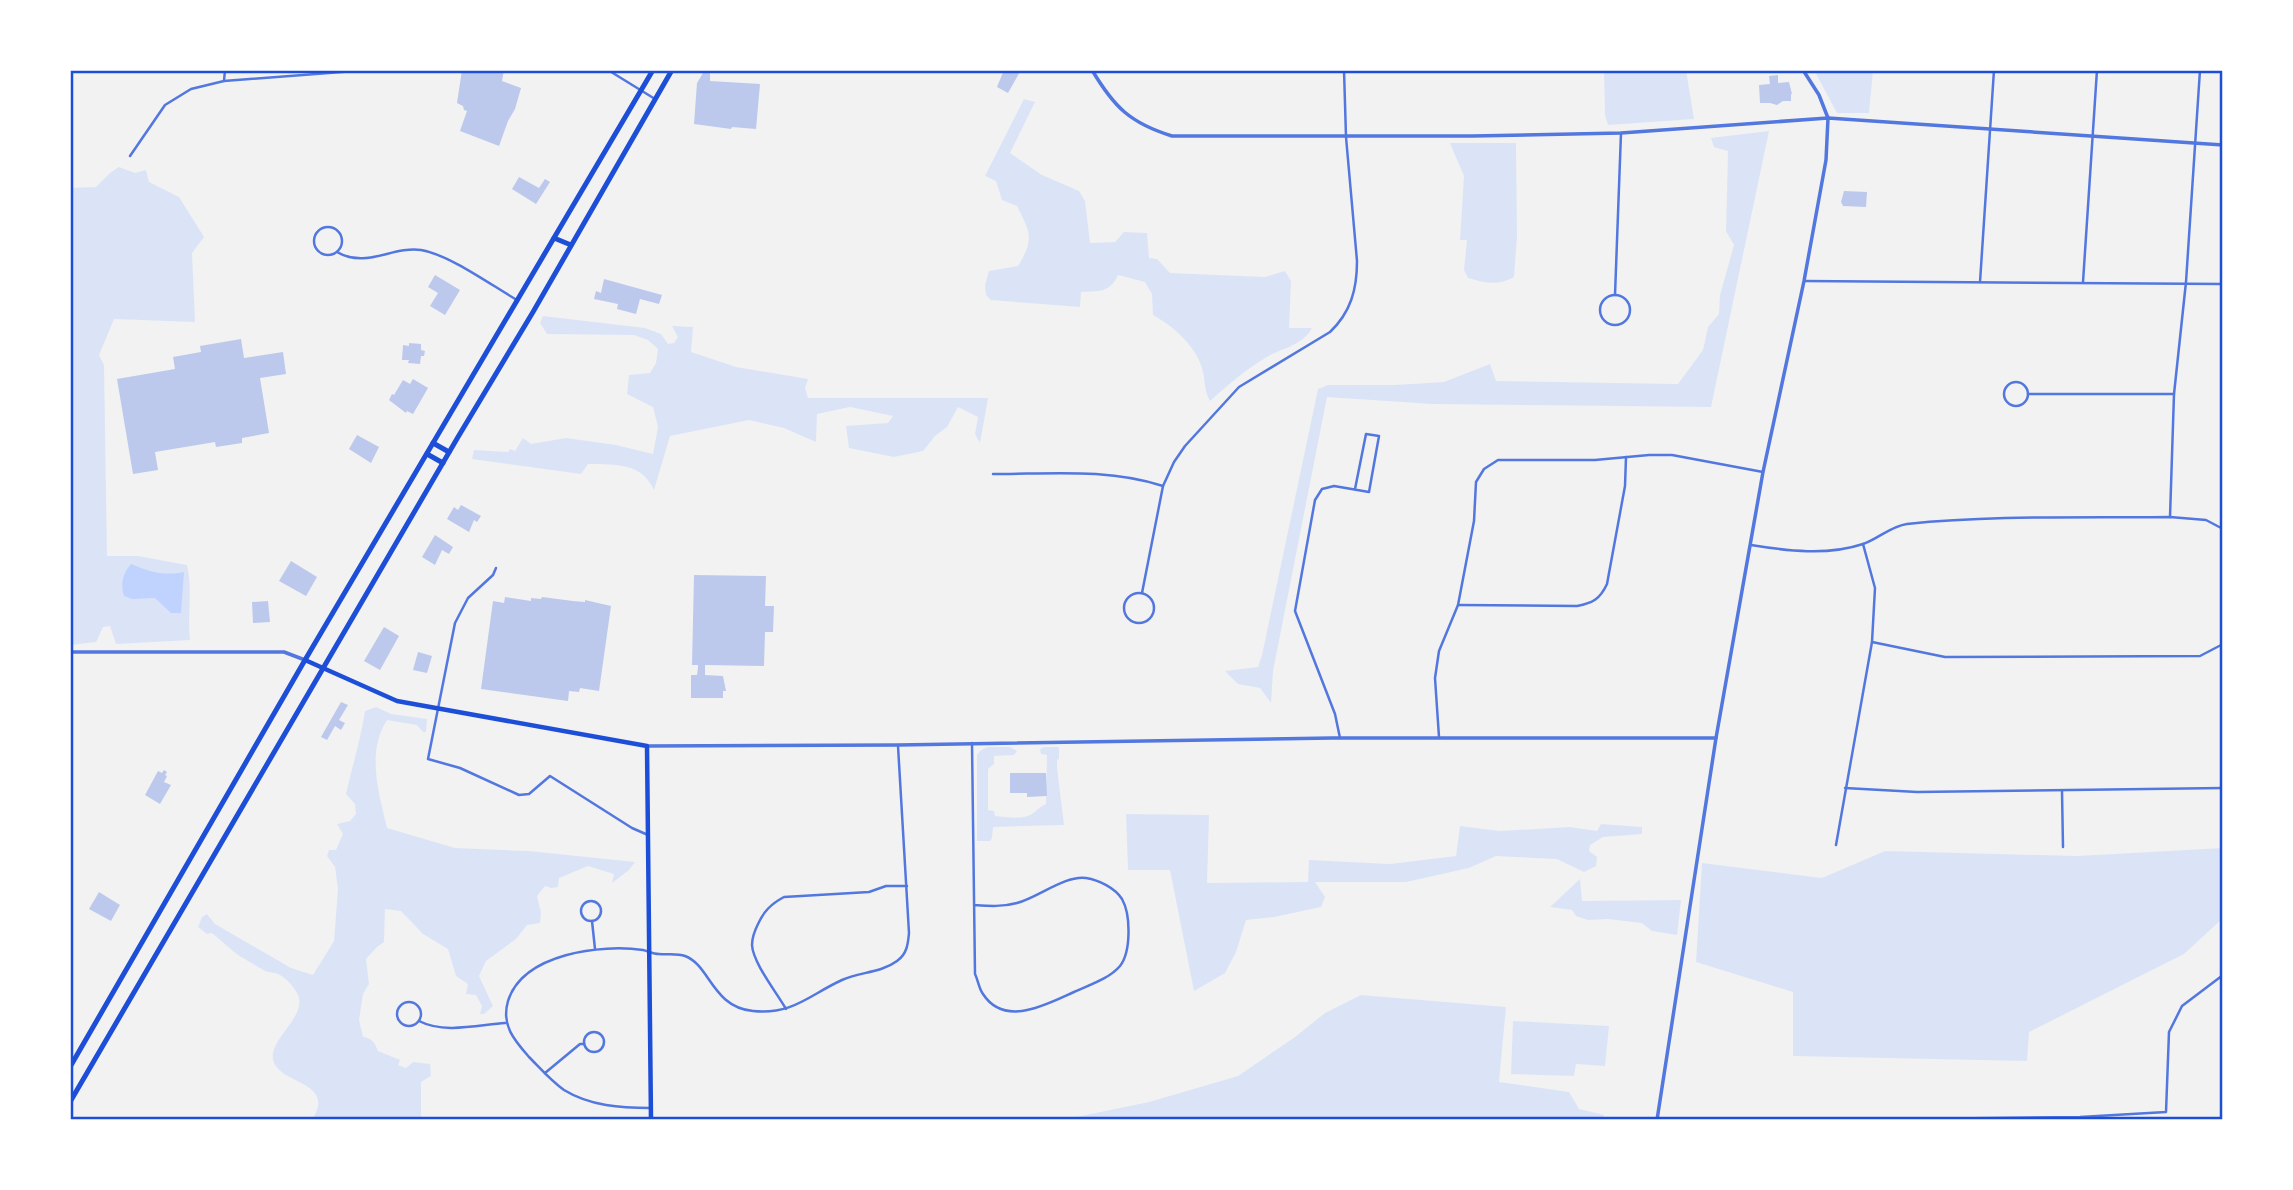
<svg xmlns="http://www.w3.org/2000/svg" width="2293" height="1190" viewBox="0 0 2293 1190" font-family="'Roboto Condensed',sans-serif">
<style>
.green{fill:#dbe4f7}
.water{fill:#bfd3fe}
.building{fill:#bdc9ec}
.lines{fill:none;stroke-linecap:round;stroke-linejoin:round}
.minor{stroke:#5277de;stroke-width:2.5}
.tertiary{stroke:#5277de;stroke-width:3.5}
.secondary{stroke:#1d4ed8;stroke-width:4.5}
.trunk{stroke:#1d4ed8;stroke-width:5}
.neatline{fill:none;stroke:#1d4ed8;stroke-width:2.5}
</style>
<rect width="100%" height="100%" fill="#f2f2f2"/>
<g class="green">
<polygon points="1604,70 1686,70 1694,119 1608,125 1605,115"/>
<polygon points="1814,70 1873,70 1869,113 1837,113"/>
<path d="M 1024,99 L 1035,102 L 1010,153 L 1042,175 L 1079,191 L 1085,201 L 1090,243 L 1115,242 L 1124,232 L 1147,233 L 1149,258 L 1157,259 L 1170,273 L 1265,277 L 1285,271 L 1291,281 L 1289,328 L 1312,328 C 1302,346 1284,347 1267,357 C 1246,369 1228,385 1210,401 C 1203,388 1206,381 1202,368 C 1195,345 1173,326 1153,315 L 1152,294 L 1145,282 L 1118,275 C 1110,293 1099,291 1081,292 L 1080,307 L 991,300 L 986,295 L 985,285 L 989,271 L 1018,266 C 1035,238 1030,232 1017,206 L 1002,200 L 996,181 L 985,176 Z"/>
<polygon points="1769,131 1711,407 1432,404 1327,397 1273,671 1271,703 1260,688 1238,684 1225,671 1258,667 1262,655 1318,389 1328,385 1395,385 1444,382 1490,364 1496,381 1678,384 1703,350 1708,327 1719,314 1720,295 1734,245 1726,231 1728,151 1714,147 1711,138"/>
<path d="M 1450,143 L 1516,143 L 1517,237 L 1514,277 C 1498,286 1485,283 1468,278 L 1464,270 L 1467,240 L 1460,240 L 1464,176 Z"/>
<path d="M 119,167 L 135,173 L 146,170 L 149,182 L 179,197 L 204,237 L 192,253 L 195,322 L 114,319 L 99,355 L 104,365 L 107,556 L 138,556 L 187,565 C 193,590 187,614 190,640 L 116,644 L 110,626 L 103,627 L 96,642 L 70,645 L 70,188 L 96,187 L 110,173 Z"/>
<path d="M 543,316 L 645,328 L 661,334 L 668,344 L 674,343 L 678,337 L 672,326 L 693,327 L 691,352 L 736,367 L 808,379 L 805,388 L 808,398 L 988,398 L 980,443 L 975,434 L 978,417 L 958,407 L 947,427 L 935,436 L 923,451 L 894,457 L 849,448 L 846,426 L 888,423 L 893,416 L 850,407 L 817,414 L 816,442 L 784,428 L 749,420 L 670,436 L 654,490 C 641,462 616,465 588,464 L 581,474 L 472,459 L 474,450 L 508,452 L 510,449 L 515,451 L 523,438 L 531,444 L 566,438 L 616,445 L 653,454 L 658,427 L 653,407 L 627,394 L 629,375 L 650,373 L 656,363 L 658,349 L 648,340 L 634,335 L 547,334 L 540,323 Z"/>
<path d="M 376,707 L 391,714 L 427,719 L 426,732 L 423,732 L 417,725 L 387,720 C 366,753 379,793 387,828 L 455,848 L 529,851 L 635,862 L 629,870 L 612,883 L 614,874 L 588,866 L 559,878 L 558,887 L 551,888 L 545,886 L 537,896 L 541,913 L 540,923 L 527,925 L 516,939 L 486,961 L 479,976 L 493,1006 L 484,1014 L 480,1014 L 482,1006 L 476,995 L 466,994 L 468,984 L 456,976 L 448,949 L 423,934 L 401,911 L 385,909 L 384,942 L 377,947 L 366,959 L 369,984 L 363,994 L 359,1020 L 363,1037 C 372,1038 375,1043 378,1051 L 400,1060 L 398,1065 L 406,1068 L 413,1062 L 430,1064 L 431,1076 L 421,1082 L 421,1120 L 312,1120 C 336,1082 284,1085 274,1063 C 265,1041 308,1017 298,995 C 295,988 287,979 280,975 C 276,972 269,973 265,971 C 257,967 249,961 241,957 C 231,950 222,941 212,933 L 207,934 L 198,927 L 202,917 L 207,914 L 215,924 L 291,968 L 313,975 L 334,941 L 338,889 L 335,867 L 327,856 L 329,850 L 336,850 L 343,834 L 337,824 L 350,821 L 356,814 L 355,804 L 346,794 C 352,766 361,739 365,711 Z"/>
<path d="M 987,747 L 1010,747 L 1017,751 L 1014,755 L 994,756 L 994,764 L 988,769 L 988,810 L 994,811 L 995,816 C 1006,817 1023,820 1032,814 C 1038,810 1039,807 1046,804 L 1047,755 L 1041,754 L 1040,749 L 1044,747 L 1059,747 L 1059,759 L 1057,760 L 1057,768 L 1064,825 L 993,827 L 992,838 L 990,841 L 977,841 L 977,755 L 980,751 Z"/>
<polygon points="1126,814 1209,815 1207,883 1308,882 1309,860 1390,864 1456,856 1460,826 1500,831 1570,827 1597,831 1601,824 1642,827 1642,834 1603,837 1590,845 1589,851 1597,857 1596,866 1584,872 1557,859 1496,856 1469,868 1406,882 1315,882 1325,897 1321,907 1274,917 1246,920 1236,952 1225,973 1194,991 1170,870 1128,870"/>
<polygon points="2223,848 2223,918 2184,954 2029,1032 2027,1061 1793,1056 1793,992 1696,962 1702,863 1822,878 1885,851 2077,856"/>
<polygon points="1580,879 1582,901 1681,900 1677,935 1652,931 1642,923 1608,919 1588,920 1576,916 1572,910 1550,907"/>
<polygon points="1361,995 1506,1007 1499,1082 1569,1092 1579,1109 1604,1115 1603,1120 1062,1120 1149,1102 1238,1076 1295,1037 1325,1013"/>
<polygon points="1513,1021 1609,1026 1605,1066 1576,1064 1574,1076 1511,1074"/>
</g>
<path class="water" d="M 131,564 C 150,572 163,576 184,572 L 181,613 L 171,613 L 155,598 L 132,599 L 124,596 C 120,583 123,573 131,564 Z"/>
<g class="building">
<polygon points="462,70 504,70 502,81 521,88 515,109 508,121 499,146 460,131 467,111 464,110 463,106 457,103"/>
<polygon points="1004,70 1021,70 1008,93 997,87"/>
<polygon points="703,73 710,73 710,81 760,84 756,129 732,127 731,129 694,124 697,83"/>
<polygon points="1778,75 1778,83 1789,82 1792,94 1791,94 1791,101 1783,101 1777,105 1770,103 1760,103 1759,85 1770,84 1769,76"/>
<polygon points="519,177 539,188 545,179 550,182 536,204 512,189"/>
<polygon points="1844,191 1867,192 1866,207 1843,206 1841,202"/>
<polygon points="435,275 460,290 445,315 430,306 438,293 428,287"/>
<polygon points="604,279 662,295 659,304 640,299 636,314 617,309 618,304 594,299 596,291 601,293"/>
<polygon points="241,339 244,358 283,352 286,374 260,378 269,433 242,438 242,443 216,447 215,442 155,452 158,470 133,474 117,379 175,369 173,357 201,352 200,346"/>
<polygon points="409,343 421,344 421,350 425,351 424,356 421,356 420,364 408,363 409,360 402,360 403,345 409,346"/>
<polygon points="413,379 428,388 413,414 407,411 406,413 389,400 392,394 394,395 403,380 410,384"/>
<polygon points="357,435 379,447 371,463 349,449"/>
<polygon points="461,505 481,516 477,522 474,520 469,532 447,519 454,507 458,510"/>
<polygon points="435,535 453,547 449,554 442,550 435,565 422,557"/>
<polygon points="291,561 317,577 306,596 279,581"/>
<polygon points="694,575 766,576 765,606 774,606 773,632 765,632 764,666 705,665 705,675 723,676 726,691 723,691 723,698 691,698 691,675 697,675 698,668 698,665 692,665"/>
<polygon points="505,597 531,601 531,598 541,599 542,597 573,601 585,602 585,600 611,606 599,691 580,688 579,692 569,691 568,701 481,689 493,601 504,603"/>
<polygon points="268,601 270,622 253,623 252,602"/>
<polygon points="384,627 399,636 380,670 364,661"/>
<polygon points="418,652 432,656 427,673 413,670"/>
<polygon points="341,702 348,705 339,720 345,723 341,730 335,726 327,740 321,737"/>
<polygon points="164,770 167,772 165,775 167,776 164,782 171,785 160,804 145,795 158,771 162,773"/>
<polygon points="1010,773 1046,773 1047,796 1027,797 1027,793 1010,793"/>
<polygon points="99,892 120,905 111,921 89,909"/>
</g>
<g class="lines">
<g class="minor">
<polyline points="608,70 655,99"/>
<polyline points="224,81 225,70"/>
<polyline points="130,156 165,105 191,89 224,81 368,70"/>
<circle cx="328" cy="241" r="14"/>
<path d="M 337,252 C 366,269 392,246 421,250 C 450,255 491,285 517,300"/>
<polyline points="1804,281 2223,284"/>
<polyline points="1980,282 1994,70"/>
<polyline points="2083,282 2097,70"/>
<polyline points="1615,295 1621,133"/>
<circle cx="1615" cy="310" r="15"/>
<circle cx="2016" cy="394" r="12"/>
<polyline points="2028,394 2174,394"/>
<path d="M 993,474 C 1050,474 1108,468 1163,486"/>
<polyline points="2170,517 2174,394 2186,282 2200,70"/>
<path d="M 1751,545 C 1788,551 1827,556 1863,544 C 1878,539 1891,526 1907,524 C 1994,515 2083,518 2170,517 L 2206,520 L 2223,529"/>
<polyline points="496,568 493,575 468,598 455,623 428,759 460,768 519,795 529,794 550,776 632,828 648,835"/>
<circle cx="1139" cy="608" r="15"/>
<path d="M 1142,593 L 1163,486 L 1174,462 L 1185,446 L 1239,387 L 1330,332 C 1351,312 1357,289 1357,261 L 1346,137 L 1344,70"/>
<path d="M 1458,605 L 1577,606 C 1593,603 1600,599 1607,584 L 1625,486 L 1626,457"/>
<polyline points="1872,642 1945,657 2200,656 2223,644"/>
<polyline points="1439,737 1435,678 1439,651 1458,605 1474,521 1476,482 1484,469 1498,460 1595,460 1649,455 1672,455 1763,472"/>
<polyline points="1340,738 1335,714 1295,611 1315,500 1322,489 1334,486 1369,492 1379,436 1366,434 1355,489"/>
<path d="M 972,743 L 975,974 C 978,980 979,989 983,994 C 1005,1028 1047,1004 1074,992 C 1089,985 1109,979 1120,966 C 1131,952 1131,915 1122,899 C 1115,888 1099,880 1086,878 C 1065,875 1037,898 1017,903 C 1003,907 989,906 975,905"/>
<polyline points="1845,788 1917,792 2223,788"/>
<polyline points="2062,791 2063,847"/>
<polyline points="1836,845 1872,642 1875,588 1863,544"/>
<circle cx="591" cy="911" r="10"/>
<polyline points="592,921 595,949"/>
<circle cx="409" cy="1014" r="12"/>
<path d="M 786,1009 C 777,993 753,963 752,945 C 752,939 755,930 758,924 C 764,911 771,904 784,897 L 869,892 L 886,886 L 907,886"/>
<path d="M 419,1021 C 444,1034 478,1025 505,1023"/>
<circle cx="594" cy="1042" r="10"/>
<polyline points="545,1073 580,1044 584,1044"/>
<path d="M 651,1108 C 621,1108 590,1106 564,1090 C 551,1081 540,1068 529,1057 C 514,1040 501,1025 508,1001 C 523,953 602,944 643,950 C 648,951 653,954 659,954 C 667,955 677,953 685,956 C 710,965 712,1007 753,1011 C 793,1015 809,995 842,980 C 859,972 881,973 897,961 C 907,954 908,944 909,933 L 898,746"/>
<polyline points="1832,1120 2080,1117 2166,1112 2169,1032 2182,1006 2223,975"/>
</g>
<g class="tertiary">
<path d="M 1092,70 C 1114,107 1130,123 1172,136 L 1472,136 L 1621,133 L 1828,118 L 2223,145"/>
<polyline points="70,652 284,652 305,660"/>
<polyline points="647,746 898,745 1332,738 1716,738"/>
<polyline points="1657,1120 1716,738 1763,472 1804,281 1826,160 1828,118 1819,95 1803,70"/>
</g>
<polyline class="secondary" points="305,660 397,701 647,746 651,1120"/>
<g class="trunk">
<polyline points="554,238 571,245"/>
<polyline points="433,443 449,452"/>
<polyline points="427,454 443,463"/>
<polyline points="70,1067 305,660 653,70"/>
<polyline points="70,1102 458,437 533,312 672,70"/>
</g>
</g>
<rect width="2293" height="1190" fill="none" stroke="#ffffff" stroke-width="144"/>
<rect x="72" y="72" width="2149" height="1046" class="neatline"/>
</svg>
